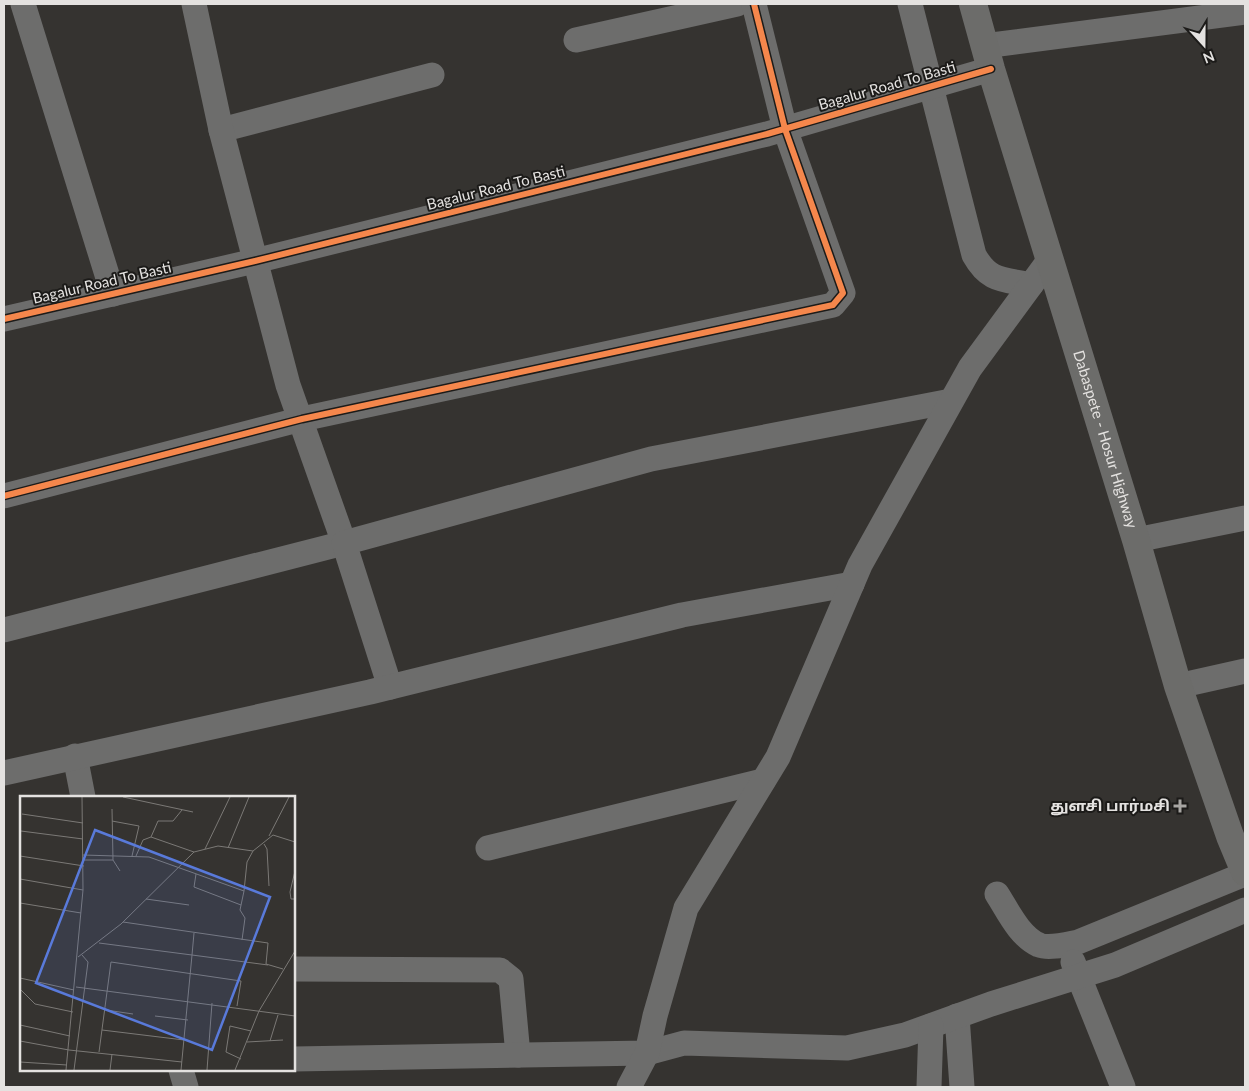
<svg xmlns="http://www.w3.org/2000/svg" width="1249" height="1091" viewBox="0 0 1249 1091" font-family="Lato,'Noto Sans Tamil',sans-serif">
<style>
.lines{fill:none;stroke-linecap:round;stroke-linejoin:round}
.minor{stroke:#6d6d6c;stroke-width:25}
.trunk{stroke:#6c6c6a;stroke-width:28}
.cycleway-casing{stroke:#1c1b19;stroke-width:9}
.cycleway{stroke:#f5874c;stroke-width:6}
.poi-dot{fill:#a7a5a2;stroke:#1c1b19;stroke-width:2}
.labels{text-anchor:middle;stroke-width:4;stroke-linejoin:round;paint-order:stroke}
.street-label{font-size:15px;fill:#e4e2e0;stroke:#1c1b19}
.poi-label{font-size:15px;font-weight:bold;fill:#e4e2e0;stroke:#1c1b19;text-anchor:end}
.inset-road{fill:none;stroke:#7b7976;stroke-width:1}
.view{fill:#597ada;fill-opacity:0.15;stroke:#597ada;stroke-width:2.5}
.inset-edge{fill:none;stroke:#e4e2e0;stroke-width:2.5}
</style>
<rect width="100%" height="100%" fill="#353330"/>
<g class="lines">
<g class="minor">
<polyline points="23,4 113,294"/>
<path d="M 910,4 L 974,255 C 989,282 1003,279 1031,285"/>
<polyline points="576,40 737,4"/>
<polyline points="984,46 1245,12"/>
<polyline points="221,130 432,75"/>
<polyline points="4,319 255,261 767,134 991,69"/>
<polyline points="4,496 302,419 833,305 843,293 785,129 754,4"/>
<polyline points="1136,540 1245,518"/>
<polyline points="4,630 344,543 288,385 221,130 194,4"/>
<polyline points="1178,686 1245,671"/>
<polyline points="390,687 344,543 651,459 951,401"/>
<polyline points="75,756 83,797"/>
<polyline points="4,773 370,692 682,615 852,584"/>
<polyline points="488,848 763,781"/>
<path d="M 997,894 C 1008,911 1019,936 1039,945 C 1049,949 1068,944 1078,942 L 1245,874"/>
<polyline points="1073,962 1123,1087"/>
<polyline points="294,969 500,970 511,979 518,1055"/>
<polyline points="957,1016 962,1087"/>
<polyline points="294,1059 647,1053 684,1043 847,1048 905,1035 991,1004 1115,965 1245,910"/>
<polyline points="181,1070 186,1087"/>
<polyline points="629,1087 647,1053 655,1016 686,908 778,757 860,565 970,368 1050,259"/>
<polyline points="929,1087 931,1026"/>
</g>
<path class="trunk" id="s1" d="M 973,4 L 991,69 L 1136,540 L 1178,686 L 1230,836 L 1245,872"/>
<defs>
<g id="cycleway">
<polyline points="4,319 255,261 767,134 991,69"/>
<polyline points="4,496 302,419 833,305 843,293 785,129 754,4"/>
</g>
</defs>
<use href="#cycleway" class="cycleway-casing"/>
<use href="#cycleway" class="cycleway"/>
</g>
<path class="poi-dot" d="M1177.5 798.5h5v5h5v5h-5v5h-5v-5h-5v-5h5z"/>
<g class="labels">
<g class="street-label">
<text transform="translate(887 86) rotate(-16)" y="5">Bagalur Road To Basti</text>
<text transform="translate(496 188) rotate(-14)" y="5">Bagalur Road To Basti</text>
<text transform="translate(102 283) rotate(-13)" y="5">Bagalur Road To Basti</text>
<text dy="5" stroke="none"><textPath href="#s1" startOffset="455">Dabaspete - Hosur Highway</textPath></text>
</g>
<g class="poi-label">
<text x="1170" y="811">துளசி பார்மசி</text>
</g>
</g>
<g transform="translate(20 796)">
<rect width="275" height="275" fill="#353330"/>
<path class="inset-road" d="M 103,1 L 173,16M 92,13 L 93,64M 2,18 L 63,27M 92,25 L 119,30 L 112,60M 1,35 L 63,43M 249,40 L 269,1M 131,41 L 138,25 L 153,25 L 162,14M 244,48 L 247,53 L 249,90M 208,52 L 229,1M 185,53 L 210,1M 63,59 L 129,61 L 224,95 L 227,66 L 233,55 L 253,39 L 275,46M 0,60 L 64,70M 116,60 L 123,44 L 131,41 L 174,56M 64,64 L 93,64 L 100,75M 275,75 L 270,96 L 271,103 L 275,103M 176,78 L 174,91 L 221,109M 0,83 L 63,94M 126,103 L 169,109M 0,107 L 61,117M 103,126 L 248,147 L 246,168 L 263,173M 222,144 L 225,122 L 220,114 L 224,95M 79,147 L 172,159 L 174,137M 58,161 L 101,128 L 174,56 L 198,50 L 233,55M 0,182 L 54,194M 56,191 L 275,220M 0,193 L 15,208 L 53,216M 86,214 L 113,218M 135,220 L 168,224M 0,229 L 50,240M 82,234 L 164,244M 0,245 L 49,254 L 162,266M 250,245 L 258,219M 227,246 L 263,244M 79,256 L 91,166 L 221,185 L 217,210M 221,263 L 206,256 L 210,230 L 231,235M 0,266 L 47,269M 46,274 L 63,94 L 62,1M 54,274 L 68,166 L 62,159M 90,274 L 92,258M 161,274 L 172,159 L 248,169M 187,274 L 192,207M 215,274 L 239,215 L 275,155"/>
<path class="view" d="M 75,34 L 250,101 L 192,254 L 16,187 Z"/>
<rect width="275" height="275" class="inset-edge"/>
</g>
<rect width="1249" height="1091" fill="none" stroke="#e4e2e0" stroke-width="10"/>
<g transform="translate(1204 45) rotate(159)" stroke="#1c1b19" stroke-width="4" paint-order="stroke">
<path d="M0-4L9 19L0 12L-9 19Z" fill="#e4e2e0"/>
<text y="-8" font-size="14" font-weight="bold" text-anchor="middle" fill="#e4e2e0">N</text>
</g>
</svg>
